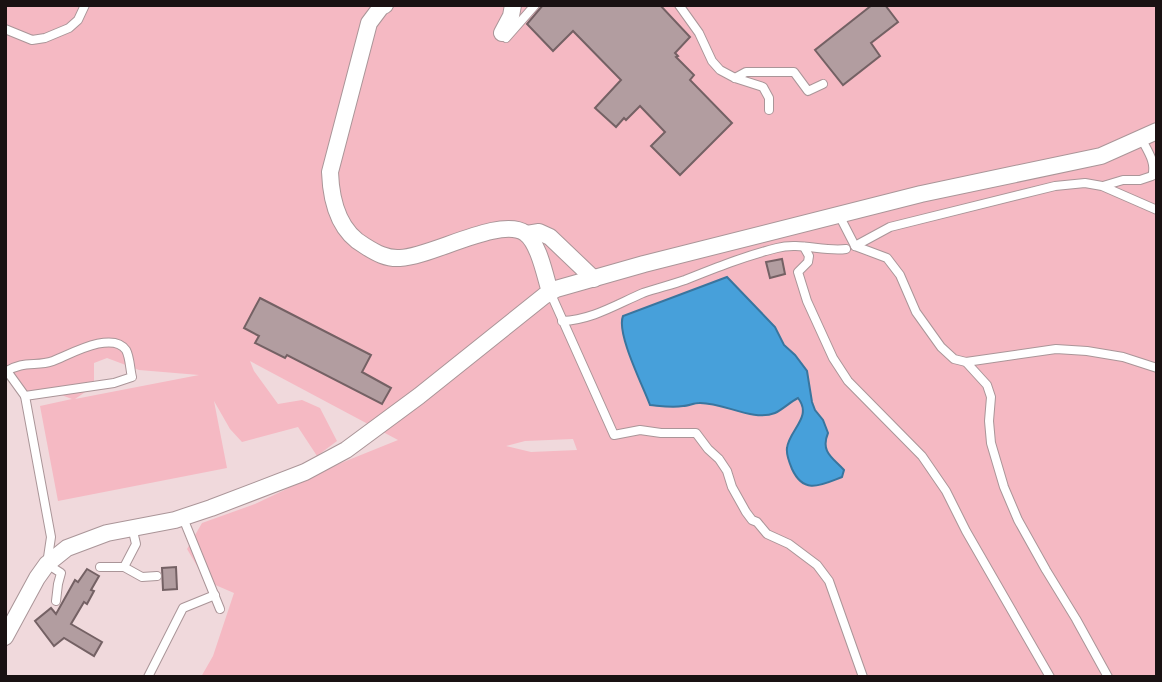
<svg xmlns="http://www.w3.org/2000/svg" width="1162" height="682" viewBox="0 0 1162 682" font-family="Montserrat,sans-serif">
<style>
.green{fill:#f5b9c3;fill-rule:evenodd}
.water{fill:#47a0da;stroke:#39759e;stroke-width:2}
.building{fill:#b29da0;stroke:#746164;stroke-width:2}
.lines{fill:none;stroke-linecap:round;stroke-linejoin:round}
.service-casing{stroke:#aa9598;stroke-width:10}
.minor-casing{stroke:#aa9598;stroke-width:18}
.service{stroke:#fff;stroke-width:8}
.minor{stroke:#fff;stroke-width:16}
</style>
<rect width="100%" height="100%" fill="#f0d9dc"/>
<path class="green" d="M 5,5 L 1157,5 L 1157,677 L 201,677 L 213,656 L 234,593 L 206,581 L 187,549 L 202,523 L 255,504 L 341,463 L 398,440 L 250,361 L 254,371 L 278,404 L 302,400 L 320,408 L 337,441 L 317,456 L 298,427 L 242,442 L 230,429 L 214,401 L 227,468 L 58,501 L 40,406 L 72,399 L 56,393 L 30,400 L 5,366 ZM 107,358 L 139,370 L 199,375 L 75,399 L 94,386 L 94,363 ZM 573,439 L 577,450 L 531,452 L 506,446 L 525,441 Z"/>
<path class="water" d="M 727,277 L 775,327 L 784,345 L 795,355 L 807,371 L 812,402 L 815,410 L 823,420 L 828,433 C 820,452 833,458 844,470 L 842,477 C 821,485 804,495 792,469 C 789,462 786,455 787,448 C 789,430 813,417 798,398 C 790,402 782,410 775,413 C 753,422 723,402 699,403 C 694,403 688,406 683,406 C 672,408 661,406 650,405 C 643,386 616,333 623,316 Z"/>
<g class="building">
<polygon points="543,5 660,5 690,37 675,53 678,56 676,57 694,75 690,80 732,123 680,175 651,146 665,132 640,106 626,120 624,118 616,127 595,108 621,80 573,31 553,51 527,24"/>
<polygon points="872,5 885,5 898,22 871,43 880,56 843,85 815,50"/>
<polygon points="782,259 785,274 770,278 766,262"/>
<polygon points="260,298 371,355 362,372 391,388 382,404 287,355 285,358 255,343 259,336 244,328"/>
<polygon points="176,567 177,589 163,590 162,568"/>
<polygon points="87,569 99,576 91,590 94,591 87,604 84,602 71,624 102,642 94,656 64,638 54,646 35,621 51,608 56,614 75,580 78,582"/>
</g>
<g class="lines">
<defs>
<g id="service">
<polyline points="679,5 699,33 712,61 720,70 735,78 763,87 769,98 769,110"/>
<polyline points="5,29 32,40 45,38 69,28 78,20 85,5"/>
<polyline points="506,38 535,5"/>
<polyline points="735,78 746,72 794,72 808,91 823,84"/>
<path d="M 1103,186 L 1123,180 L 1140,180 L 1152,176 C 1157,163 1147,150 1141,138"/>
<polyline points="839,215 855,246 887,258 900,275 916,312 941,347 954,359 966,362 987,385 991,397 989,421 991,443 1004,487 1018,520 1046,570 1076,619 1108,677"/>
<polyline points="855,246 890,227 1055,186 1085,183 1102,186 1157,210"/>
<polyline points="804,247 809,256 808,262 798,272 807,301 833,358 848,381 922,456 946,491 966,531 1050,677"/>
<polyline points="550,292 614,435 640,430 661,433 696,433 708,449 719,459 727,471 732,487 746,512 752,520 757,522 767,534 789,544 817,565 829,581 863,677"/>
<path d="M 562,321 C 592,320 617,304 643,293 C 657,288 671,285 685,280 C 715,268 745,256 777,248 C 799,242 824,252 846,249"/>
<polyline points="966,362 1056,349 1087,351 1123,357 1157,368"/>
<path d="M 5,372 C 24,360 36,367 53,361 C 69,355 112,330 126,350 C 130,357 130,370 132,377 L 114,383 L 25,396 L 7,371"/>
<polyline points="25,396 51,537 47,564 61,573 58,584 56,601"/>
<polyline points="183,518 220,609"/>
<polyline points="100,567 124,567 136,544 132,527"/>
<polyline points="124,567 142,577 157,576"/>
<polyline points="148,677 183,608 215,595"/>
</g>
<g id="minor">
<path d="M 385,5 L 381,7 L 369,23 L 330,172 C 331,200 338,231 365,246 C 376,253 387,259 400,258 C 431,257 500,216 525,233 C 539,243 545,276 550,292"/>
<polyline points="502,33 511,16 513,5"/>
<polyline points="527,234 539,232 550,237 594,279"/>
<polyline points="5,637 37,578 47,564 67,548 107,533 175,520 211,508 305,472 346,450 419,396 544,296 556,289 644,264 921,194 1101,156 1157,131"/>
</g>
</defs>
<use href="#service" class="service-casing"/>
<use href="#minor" class="minor-casing"/>
<use href="#service" class="service"/>
<use href="#minor" class="minor"/>
</g>
<rect width="1162" height="682" fill="none" stroke="#191112" stroke-width="14"/>
</svg>
